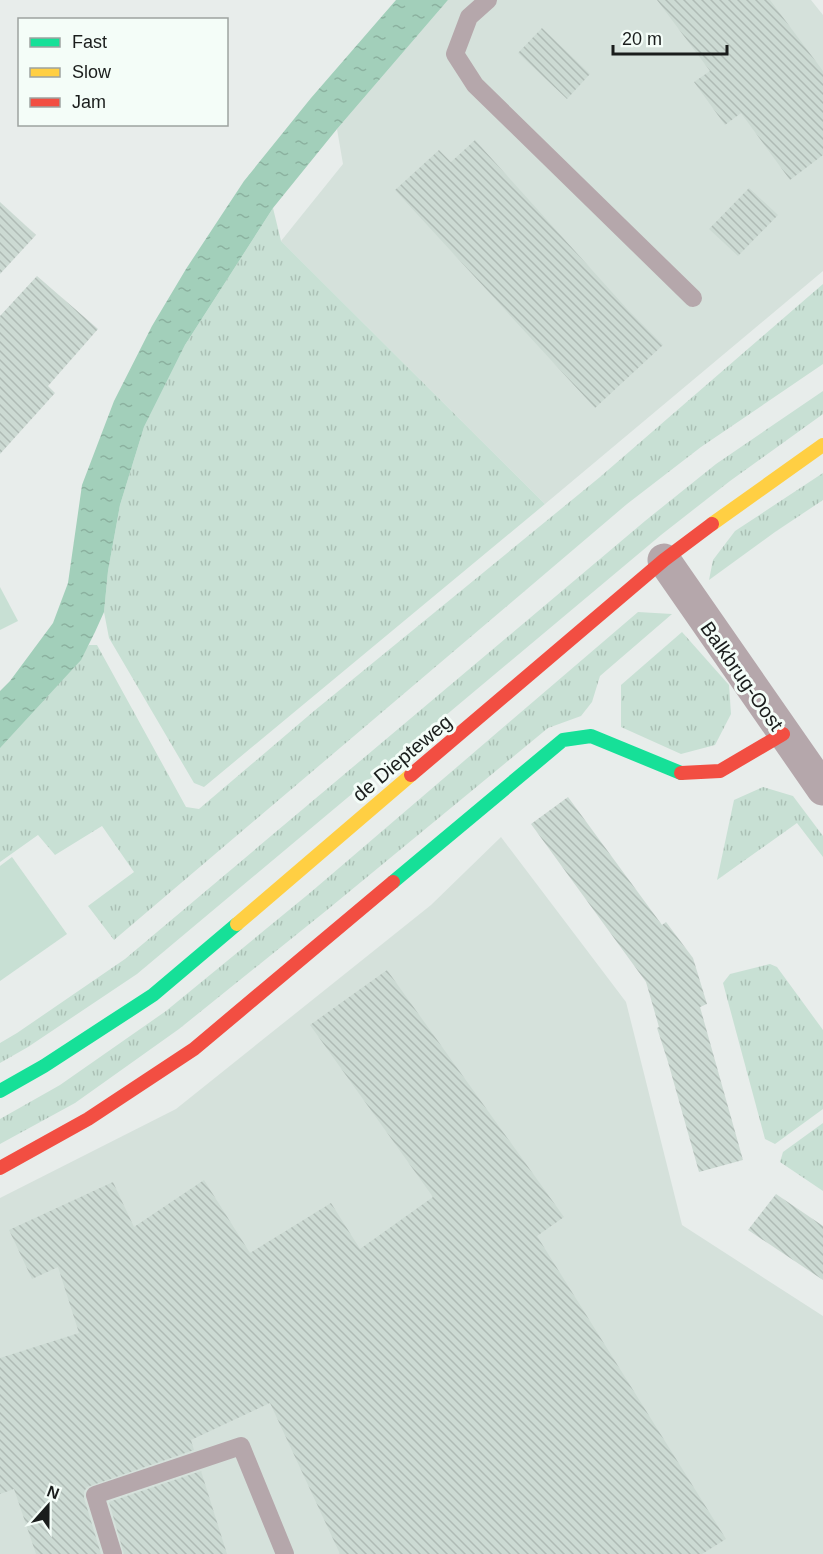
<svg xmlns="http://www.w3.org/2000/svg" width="823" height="1554" viewBox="0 0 823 1554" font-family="Arial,sans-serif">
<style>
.built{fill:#d5e1db}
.grass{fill:url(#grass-tufts)}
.green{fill:#c8e0d4}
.water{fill:url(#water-ripples)}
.building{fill:url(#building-back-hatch)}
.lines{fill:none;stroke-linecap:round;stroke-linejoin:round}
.lane{stroke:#b5a7ab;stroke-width:18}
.street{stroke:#b5a7ab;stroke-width:33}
.fast{stroke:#16e098;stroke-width:14}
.slow{stroke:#ffcf43;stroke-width:14}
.jam{stroke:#f24e42;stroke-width:14}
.labels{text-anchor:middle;stroke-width:6;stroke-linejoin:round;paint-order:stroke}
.street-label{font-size:20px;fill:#1a1d1c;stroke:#f4fdf8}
</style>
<defs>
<pattern id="grass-tufts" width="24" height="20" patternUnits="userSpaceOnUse" patternTransform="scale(1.5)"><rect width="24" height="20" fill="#c8e0d4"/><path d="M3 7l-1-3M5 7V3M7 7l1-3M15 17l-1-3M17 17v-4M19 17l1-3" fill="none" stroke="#abc0b5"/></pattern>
<pattern id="water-ripples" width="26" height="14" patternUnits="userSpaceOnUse" patternTransform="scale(1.5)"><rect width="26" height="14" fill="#a2cfba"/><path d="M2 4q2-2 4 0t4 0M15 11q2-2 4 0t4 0" fill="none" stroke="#8bb19f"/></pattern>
<pattern id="building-back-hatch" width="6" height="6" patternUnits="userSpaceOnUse" patternTransform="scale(1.5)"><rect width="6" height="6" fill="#ccdad3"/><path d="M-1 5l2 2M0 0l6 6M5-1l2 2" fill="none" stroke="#afbbb5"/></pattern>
</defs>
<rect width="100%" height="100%" fill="#e8edeb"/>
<g class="built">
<polygon points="448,0 811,0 823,15 823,271 545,504 281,241 343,164 337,129"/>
<polygon points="501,837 626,1002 682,1225 823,1316 823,1554 0,1554 0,1198 176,1109 431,905"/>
</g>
<g class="grass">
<polygon points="273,208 281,241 545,504 204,787 194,783 109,638 104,612 108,571 120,505 144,427 185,345"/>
<polygon points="823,284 823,364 701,447 627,504 114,940 88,906 134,872 102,826 55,855 38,835 0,862 0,747 89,645 97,645 186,807 199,809 314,711 600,477"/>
<polygon points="823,391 823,414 730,481 661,535 137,974 28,1047 0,1063 0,1043 17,1033 125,959 645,521 716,464"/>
<polygon points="823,473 823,500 775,532 709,580 713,560 735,531"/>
<polygon points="638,612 672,614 600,676 592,702 581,716 548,728 327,910 179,1029 75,1103 0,1144 0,1119 60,1085 166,1011 311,892"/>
<polygon points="682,632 729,685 731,714 715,745 681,754 621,727 621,685"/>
<polygon points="763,787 793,796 823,836 823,857 797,823 717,880 734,800"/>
<polygon points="770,964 777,967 823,1030 823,1109 775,1144 765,1139 723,983 730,974"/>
<polygon points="823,1123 823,1191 780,1162 783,1152"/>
</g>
<g class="green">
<polygon points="0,587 18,621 0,630"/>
<polygon points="12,857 67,934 0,981 0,866"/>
</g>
<polygon class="water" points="396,0 448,0 337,129 273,208 185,345 144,427 120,505 108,571 104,612 95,632 81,660 0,748 0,691 10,681 53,623 68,583 82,485 114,401 152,326 186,269 244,181 311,98"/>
<g class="building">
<polygon points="657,0 770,0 823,71 823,155 790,180 741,113 725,125 694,82 710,71"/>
<polygon points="542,28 590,74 567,99 518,53"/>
<polygon points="475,140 628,310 663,345 595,408 395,190 439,150 451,162"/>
<polygon points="749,188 778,215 738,256 709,229"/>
<polygon points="0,202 36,235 0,274"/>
<polygon points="37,276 98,329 48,386 55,393 0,454 0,316"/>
<polygon points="568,797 662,925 666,922 693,958 707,1004 700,1007 743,1160 699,1172 668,1062 657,1028 659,1027 646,982 531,824"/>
<polygon points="387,970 564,1217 537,1236 726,1539 702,1554 340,1554 270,1403 191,1440 194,1450 87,1487 84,1492 84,1498 101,1554 36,1554 14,1489 0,1494 0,1358 79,1333 58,1267 32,1279 9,1230 113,1182 134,1227 204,1180 250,1253 331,1203 360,1249 433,1197 310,1025"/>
<polygon points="776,1194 823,1226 823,1280 748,1230"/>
<polygon points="201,1471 227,1554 124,1554 109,1502"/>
</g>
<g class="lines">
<g class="lane">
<polyline points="488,0 469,17 455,54 475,85 693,298"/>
<polyline points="113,1554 95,1495 241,1446 285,1554"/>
</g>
<polyline class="street" points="664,560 823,789"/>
<g class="fast">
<polyline points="393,882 563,740 591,736 681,773"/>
<polyline points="0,1091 44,1066 153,995 237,924"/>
</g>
<g class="slow">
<polyline points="712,524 823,445"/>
<polyline points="237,924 411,775"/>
</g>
<g class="jam">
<polyline points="681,773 720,771 783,734"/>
<polyline points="411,775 664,560 712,524"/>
<polyline points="0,1168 88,1119 194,1049 393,882"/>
</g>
</g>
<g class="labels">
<g class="street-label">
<text transform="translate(742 676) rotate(55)" y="7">Balkbrug-Oost</text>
<text transform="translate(402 758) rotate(-40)" y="7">de Diepteweg</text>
</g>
</g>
<rect x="18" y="18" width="210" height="108" fill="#f4fdf8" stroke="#9da3a0" stroke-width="1.5"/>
<rect x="30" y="38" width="30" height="9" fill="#16e098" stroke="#9da3a0" stroke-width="1.5"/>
<text x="72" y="48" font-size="18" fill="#1a1d1c">Fast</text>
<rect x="30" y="68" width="30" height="9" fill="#ffcf43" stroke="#9da3a0" stroke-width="1.5"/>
<text x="72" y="78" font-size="18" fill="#1a1d1c">Slow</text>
<rect x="30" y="98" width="30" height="9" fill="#f24e42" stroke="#9da3a0" stroke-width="1.5"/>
<text x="72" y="108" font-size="18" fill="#1a1d1c">Jam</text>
<g transform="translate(48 1506) rotate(21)" stroke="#f4fdf8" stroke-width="4.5" paint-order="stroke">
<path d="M0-4.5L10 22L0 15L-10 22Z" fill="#1a1d1c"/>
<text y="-9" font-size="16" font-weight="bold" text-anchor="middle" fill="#1a1d1c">N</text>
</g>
<path d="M613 45v9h114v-9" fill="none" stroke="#1a1d1c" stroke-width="3"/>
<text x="622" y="45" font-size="18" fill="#1a1d1c" stroke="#f4fdf8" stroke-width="4.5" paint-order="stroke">20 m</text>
</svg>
